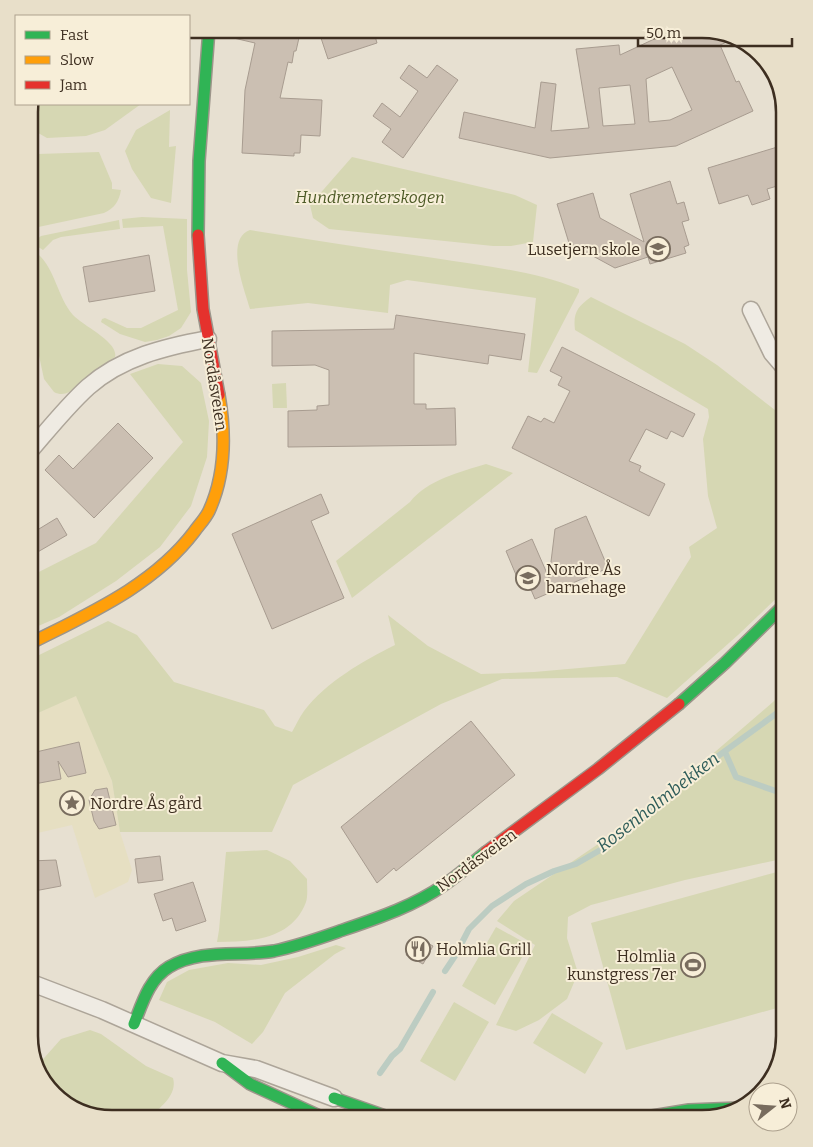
<svg xmlns="http://www.w3.org/2000/svg" width="813" height="1147" viewBox="0 0 813 1147" font-family="Bitter,serif">
<style>
.farmland{fill:#e6dfc2}
.green{fill:#d6d7b3}
.lines{fill:none;stroke-linecap:round;stroke-linejoin:round}
.stream{stroke:#bcccc2;stroke-width:6}
.building{fill:#cbbfb2;stroke:#a89c90;fill-rule:evenodd}
.street-casing{stroke:#ada599;stroke-width:19}
.fast-casing{stroke:#9c958a;stroke-width:14}
.slow-casing{stroke:#9c958a;stroke-width:14}
.jam-casing{stroke:#9c958a;stroke-width:14}
.street{stroke:#efebe3;stroke-width:16}
.fast{stroke:#30b455;stroke-width:11}
.slow{stroke:#ff9f0a;stroke-width:11}
.jam{stroke:#e5322d;stroke-width:11}
.labels{text-anchor:middle;stroke-width:4;stroke-linejoin:round;paint-order:stroke}
.park-label{font-size:16px;font-style:italic;fill:#4d5a26;stroke:#f7eed8}
.poi-label{font-size:16px;fill:#3d2e20;stroke:#f7eed8;text-anchor:start}
.street-label{font-size:16px;fill:#3d2e20;stroke:#f7eed8}
.water-label{font-size:18px;font-style:italic;fill:#2f5d5a;stroke:#f7eed8}
.rim{fill:none;stroke:#3d2e20;stroke-width:2.5}
</style>
<rect width="100%" height="100%" fill="#e7e0d1"/>
<polygon class="farmland" points="76,695 112,781 120,832 132,870 128,882 95,898 72,825 29,835 29,717"/>
<g class="green">
<polygon points="33,104 141,104 105,130 86,136 47,138 33,130 31,113"/>
<polygon points="170,110 169,147 176,146 171,203 151,198 132,169 125,151 136,130"/>
<path d="M 29,140 L 39,146 L 38,154 L 99,152 L 112,183 L 112,189 L 121,190 C 119,201 115,208 104,213 L 29,229 Z"/>
<polygon points="352,157 515,195 537,205 533,242 511,246 493,246 329,229 313,218 310,205"/>
<polygon points="142,217 187,219 187,270 191,312 181,328 169,336 157,340 145,342 120,334 101,322 102,319 105,318 127,328 141,328 178,310 163,226 123,228 122,219"/>
<polygon points="119,220 120,229 61,237 53,240 43,250 32,243 41,236"/>
<path d="M 250,230 C 311,240 373,249 434,258 C 484,266 531,270 579,289 L 579,292 L 537,373 L 528,372 L 536,298 L 407,280 L 390,285 L 388,313 L 308,303 L 250,309 C 245,291 224,239 250,230 Z"/>
<path d="M 29,248 C 55,261 55,294 73,315 C 83,326 119,342 115,357 C 107,363 98,368 91,374 C 80,382 69,400 54,392 L 44,379 L 29,309 Z"/>
<path d="M 591,297 L 685,344 L 717,365 L 784,417 L 784,591 L 782,593 L 738,635 L 667,698 L 617,677 L 502,679 L 441,704 L 293,785 L 272,832 L 120,832 L 112,781 L 76,696 L 29,717 L 29,660 L 108,621 L 137,635 L 174,682 L 264,710 L 275,726 L 292,732 C 296,725 299,718 304,711 C 326,682 363,661 395,645 L 388,615 L 428,646 L 481,674 L 534,672 L 625,664 L 691,557 L 689,547 L 717,528 L 708,496 L 703,439 L 709,417 L 708,409 L 575,330 C 573,313 577,307 591,297 Z"/>
<polygon points="158,364 182,366 201,383 209,421 207,457 191,506 160,547 116,581 59,617 29,630 29,577 96,543 183,442 130,374"/>
<polygon points="286,383 287,408 273,408 272,384"/>
<path d="M 486,464 L 513,473 L 352,598 L 336,561 L 410,502 C 427,480 460,472 486,464 Z"/>
<polygon points="784,690 784,862 777,860 685,880 591,905 568,917 567,938 578,973 567,999 539,1020 516,1031 496,1025 535,945 497,921 514,901 644,813 773,702"/>
<path d="M 267,850 L 290,861 L 307,879 C 307,886 308,896 306,902 C 292,940 250,942 217,942 L 219,930 L 226,852 Z"/>
<polygon points="777,872 784,897 784,1006 626,1050 591,923"/>
<polygon points="496,927 529,945 495,1005 462,986"/>
<polygon points="336,945 346,948 335,954 285,993 263,1032 252,1044 215,1022 159,1000 167,982 189,970 228,963 261,965 298,957"/>
<polygon points="454,1002 489,1022 455,1081 420,1061"/>
<polygon points="552,1013 603,1043 585,1074 533,1043"/>
<path d="M 90,1030 L 101,1034 L 146,1066 L 173,1078 C 178,1095 159,1109 148,1118 L 106,1118 L 70,1107 L 40,1077 L 37,1066 L 61,1039 Z"/>
</g>
<g class="lines">
<g class="stream">
<polyline points="725,752 736,777 784,794"/>
<polyline points="445,971 455,956 469,929 492,906 526,884 554,871 576,864 609,845 710,762 784,708"/>
<polyline points="380,1073 392,1056 400,1049 433,992"/>
</g>
</g>
<g class="building">
<polygon points="226,29 301,29 296,51 294,51 292,63 288,62 280,98 322,100 320,136 301,135 300,153 294,153 294,156 242,153 245,90 255,43 225,36"/>
<polygon points="318,29 373,29 377,43 328,59"/>
<path d="M 662,29 L 707,29 L 736,38 L 720,45 L 736,82 L 739,81 L 753,111 L 676,146 L 550,158 L 459,138 L 464,112 L 535,128 L 541,82 L 556,84 L 551,131 L 589,128 L 576,49 L 619,45 L 620,55 L 665,34 ZM 672,67 L 692,110 L 670,120 L 649,122 L 646,79 ZM 630,85 L 635,124 L 603,126 L 599,88 Z"/>
<polygon points="409,65 427,78 437,65 458,80 403,158 382,142 391,129 373,116 382,103 400,117 418,91 400,78"/>
<polygon points="784,145 784,184 767,189 770,199 752,205 748,195 719,204 708,168"/>
<polygon points="670,181 677,204 684,202 689,220 682,222 689,245 684,247 686,253 650,264 648,257 615,268 569,243 557,204 593,193 600,218 644,242 630,194"/>
<polygon points="149,255 155,291 89,302 83,267"/>
<polygon points="396,315 525,334 521,360 489,355 488,364 414,353 414,404 426,404 426,409 455,408 456,445 288,447 288,411 317,410 317,406 329,405 329,370 315,365 272,366 272,331 394,329"/>
<polygon points="562,347 695,414 683,437 671,431 667,439 646,429 629,461 641,466 639,471 665,484 649,516 512,448 528,416 541,422 544,418 554,423 570,391 558,385 562,377 550,371"/>
<polygon points="118,423 153,458 94,518 45,470 59,455 73,469"/>
<polygon points="321,494 329,513 311,521 344,598 272,629 232,534"/>
<polygon points="586,516 608,568 535,599 529,585 519,582 506,551 532,539 549,578 555,529"/>
<polygon points="57,518 67,535 29,557 29,535"/>
<polygon points="471,721 515,775 396,871 394,868 377,883 341,827"/>
<polygon points="79,742 86,773 68,777 58,761 61,779 29,785 29,756 36,754 36,752"/>
<polygon points="107,788 116,825 99,829 94,821 89,800 95,790"/>
<polygon points="160,856 163,880 138,883 135,859"/>
<polygon points="56,860 61,886 29,892 29,861"/>
<polygon points="193,882 206,921 176,931 172,918 163,921 154,894"/>
<polygon points="416,937 433,946 423,964 406,955"/>
</g>
<g class="lines">
<defs>
<g id="street">
<polyline points="751,310 772,353 784,367"/>
<path d="M 29,452 C 48,430 67,406 88,387 C 122,357 165,347 208,339"/>
<polyline points="29,982 102,1010 222,1063 256,1069 334,1098"/>
</g>
<g id="fast">
<polyline points="198,235 199,161 209,29"/>
<polyline points="679,704 725,663 784,605"/>
<path d="M 134,1024 C 142,1004 149,979 169,967 C 201,948 240,957 274,951 C 298,946 320,938 343,930 C 378,918 414,906 444,885 C 459,875 472,863 486,852"/>
<polyline points="222,1063 250,1084 324,1118"/>
<polyline points="334,1098 391,1118"/>
<polyline points="640,1118 689,1110 739,1108"/>
</g>
<path id="slow" d="M 29,644 C 88,614 153,586 194,532 C 199,525 205,519 209,511 C 226,474 226,435 219,395"/>
<g id="jam">
<polyline points="198,235 203,309 219,395"/>
<polyline points="486,852 598,769 679,704"/>
</g>
</defs>
<use href="#street" class="street-casing"/>
<use href="#fast" class="fast-casing"/>
<use href="#slow" class="slow-casing"/>
<use href="#jam" class="jam-casing"/>
<use href="#street" class="street"/>
<use href="#fast" class="fast"/>
<use href="#slow" class="slow"/>
<use href="#jam" class="jam"/>
</g>
<defs>
<symbol id="school-ring" viewBox="-11 -11 22 22"><circle r="9.5" fill="#f7eed8" stroke="#786c5e" stroke-width="1.5"/><path d="M0-5L7-2L0 1L-7-2ZM-4 1L0 2.5L4 1V4Q0 6-4 4Z" fill="#786c5e"/></symbol>
<symbol id="sight-ring" viewBox="-11 -11 22 22"><circle r="9.5" fill="#f7eed8" stroke="#786c5e" stroke-width="1.5"/><path d="M0-6L1.8-2.2L6-1.7L2.9 1.2L3.7 5.4L0 3.3L-3.7 5.4L-2.9 1.2L-6-1.7L-1.8-2.2Z" fill="#786c5e"/></symbol>
<symbol id="restaurant-ring" viewBox="-11 -11 22 22"><circle r="9.5" fill="#f7eed8" stroke="#786c5e" stroke-width="1.5"/><path d="M-5-6h1v4h1v-4h1v4h1v-4h1v5L-1.5 .5V6h-2V.5L-5-1ZM5-6V6H3V1.5H1.5Q1.5-4 5-6Z" fill="#786c5e"/></symbol>
<symbol id="stadium-ring" viewBox="-11 -11 22 22"><circle r="9.5" fill="#f7eed8" stroke="#786c5e" stroke-width="1.5"/><path d="M0-5a6.5 5 0 1 0 0 10a6.5 5 0 1 0 0-10ZM-3.5-1.8h7v3.6h-7Z" fill="#786c5e"/></symbol>
</defs>
<g fill-rule="evenodd">
<use href="#school-ring" x="644" y="235" width="28" height="28"/>
<use href="#school-ring" x="514" y="564" width="28" height="28"/>
<use href="#sight-ring" x="58" y="789" width="28" height="28"/>
<use href="#restaurant-ring" x="404" y="935" width="28" height="28"/>
<use href="#stadium-ring" x="679" y="951" width="28" height="28"/>
</g>
<g class="labels">
<g class="park-label">
<text x="370" y="203">Hundremeterskogen</text>
</g>
<g class="poi-label">
<text x="640" y="255" text-anchor="end">Lusetjern skole</text>
<text x="546" y="575">Nordre Ås<tspan x="546" dy="18">barnehage</tspan></text>
<text x="90" y="809">Nordre Ås gård</text>
<text x="436" y="955">Holmlia Grill</text>
<text x="676" y="962" text-anchor="end">Holmlia<tspan x="676" dy="18">kunstgress 7er</tspan></text>
</g>
<g class="street-label">
<text transform="translate(215 384) rotate(81)" y="6">Nordåsveien</text>
<text transform="translate(476 860) rotate(-36)" y="6">Nordåsveien</text>
</g>
<g class="water-label">
<text transform="translate(658 802) rotate(-38)" y="6">Rosenholmbekken</text>
</g>
</g>
<path d="M0 0H813V1147H0ZM112 38H702A74 74 0 0 1 776 112V1036A74 74 0 0 1 702 1110H112A74 74 0 0 1 38 1036V112A74 74 0 0 1 112 38Z" fill="#e8dfc9" fill-rule="evenodd"/>
<path class="rim" d="M112 38H702A74 74 0 0 1 776 112V1036A74 74 0 0 1 702 1110H112A74 74 0 0 1 38 1036V112A74 74 0 0 1 112 38Z"/>
<rect x="15" y="15" width="175" height="90" fill="#f7eed8" stroke="#ada18e"/>
<rect x="25" y="31" width="25" height="8" fill="#30b455" stroke="#ada18e"/>
<text x="60" y="40" font-size="15" fill="#3d2e20">Fast</text>
<rect x="25" y="56" width="25" height="8" fill="#ff9f0a" stroke="#ada18e"/>
<text x="60" y="65" font-size="15" fill="#3d2e20">Slow</text>
<rect x="25" y="81" width="25" height="8" fill="#e5322d" stroke="#ada18e"/>
<text x="60" y="90" font-size="15" fill="#3d2e20">Jam</text>
<g transform="translate(773 1107) rotate(73)"><circle r="24" fill="#f7eed8" stroke="#ada18e"/>
<path d="M0-4L9 19L0 12L-9 19Z" fill="#786c5e"/>
<text y="-8" font-size="14" font-weight="bold" text-anchor="middle" fill="#3d2e20">N</text>
</g>
<path d="M638 38v8h154v-8" fill="none" stroke="#3d2e20" stroke-width="2.5"/>
<text x="646" y="38" font-size="15" fill="#3d2e20" stroke="#f7eed8" stroke-width="4" paint-order="stroke">50 m</text>
</svg>
